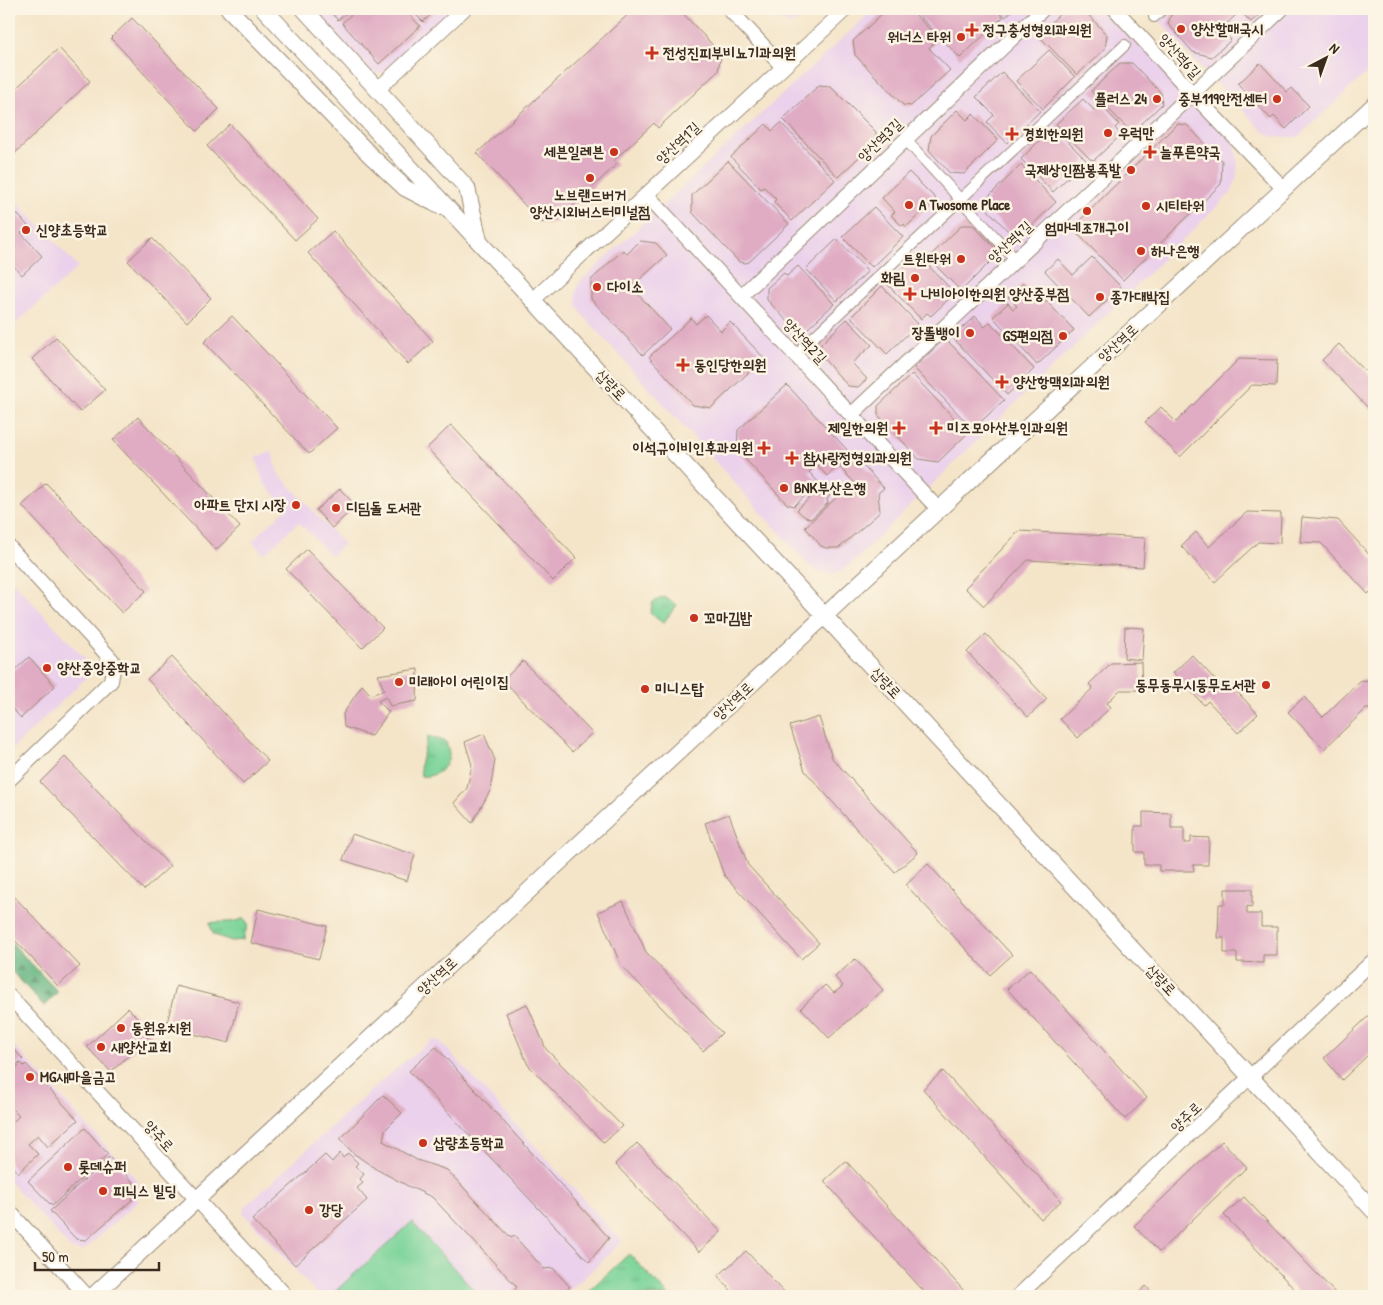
<svg xmlns="http://www.w3.org/2000/svg" width="1383" height="1305" viewBox="0 0 1383 1305" font-family="'Patrick Hand','Poor Story',sans-serif">
<style>
.built{fill:#ebd1eb}
.grass{fill:url(#grass-tufts);stroke:#5a7e5c}
.forest{fill:url(#forest-firs);stroke:#4f7050}
.pitch{fill:#7ad399;stroke:#5a7e5c}
.building{fill:#e0acc3}
.lines{fill:none;stroke-linecap:round;stroke-linejoin:round}
.pedestrian-casing{stroke:#988874;stroke-width:12}
.minor-casing{stroke:#988874;stroke-width:16}
.tertiary-casing{stroke:#988874;stroke-width:18}
.pedestrian{stroke:#fff;stroke-width:10}
.minor{stroke:#fff;stroke-width:14}
.tertiary{stroke:#fff;stroke-width:16}
.poi-dot{fill:#c8321e;stroke:#fcf5e5;stroke-width:2}
.labels{text-anchor:middle;stroke-width:5;stroke-linejoin:round;paint-order:stroke}
.poi-label{font-size:15px;font-weight:bold;fill:#3b2a1e;stroke:#fcf5e5;text-anchor:start}
.street-label{font-size:15px;fill:#3b2a1e;stroke:#fcf5e5}
</style>
<defs>
<pattern id="grass-tufts" width="24" height="20" patternUnits="userSpaceOnUse" patternTransform="scale(1.25)"><rect width="24" height="20" fill="#7ad399"/><path d="M3 7l-1-3M5 7V3M7 7l1-3M15 17l-1-3M17 17v-4M19 17l1-3" fill="none" stroke="#6ab583"/></pattern>
<pattern id="forest-firs" width="22" height="20" patternUnits="userSpaceOnUse" patternTransform="scale(1.25)"><rect width="22" height="20" fill="#63b581"/><path d="M5 1l3.5 6h-7zM16 11l3.5 6h-7z" fill="#539369"/></pattern>
</defs>
<rect width="100%" height="100%" fill="#fcf5e5"/>
<filter id="ink" filterUnits="userSpaceOnUse"><feTurbulence type="fractalNoise" baseFrequency=".02" numOctaves="2"/><feDisplacementMap in="SourceGraphic" scale="10" xChannelSelector="R" yChannelSelector="G"/><feConvolveMatrix kernelMatrix="1 2 1 2 8 2 1 2 1" color-interpolation-filters="sRGB"/></filter>
<filter id="wash" filterUnits="userSpaceOnUse"><feTurbulence type="fractalNoise" baseFrequency=".0096" numOctaves="4" result="noise"/><feDisplacementMap in="SourceGraphic" scale="20" xChannelSelector="R" yChannelSelector="G"/><feGaussianBlur stdDeviation="1.12" result="paint"/><feColorMatrix in="noise" values="0 0 0 0 0 0 0 0 0 0 0 0 0 0 0 0 0 1.4 0 .05"/><feComposite in="paint" operator="in"/></filter>
<g filter="url(#wash)">
<rect width="100%" height="100%" fill="#f4e5c9"/>
<g class="built">
<polygon points="308,9 452,9 383,73 378,74 372,73"/>
<polygon points="765,9 813,9 795,23 788,24 774,18"/>
<polygon points="874,9 1110,9 1235,144 1238,163 1236,181 1231,193 853,562 842,571 833,574 817,572 805,561 582,314 577,305 576,293 579,283"/>
<polygon points="1150,9 1374,9 1374,66 1298,137 1273,137 1263,131 1189,54"/>
<polygon points="9,193 78,267 9,330"/>
<polygon points="272,452 278,473 344,544 331,556 299,522 264,554 252,541 287,508 264,483 256,457"/>
<polygon points="9,577 84,658 86,678 9,752"/>
<polygon points="9,1040 138,1181 138,1201 83,1251 71,1249 9,1181"/>
<polygon points="432,1040 440,1041 622,1242 564,1296 319,1296 243,1213 246,1206 382,1080"/>
</g>
<g class="grass">
<polygon points="664,597 677,605 663,623 650,613 653,602"/>
<path d="M 428,736 L 446,742 C 447,745 449,750 449,754 C 449,768 434,778 421,776 L 420,765 Z"/>
<path d="M 244,918 L 248,924 L 243,940 L 232,941 L 214,935 L 209,923 C 221,921 234,924 244,918 Z"/>
<polygon points="629,1254 669,1296 583,1296"/>
</g>
<polygon class="forest" points="9,940 58,992 44,1006 9,968"/>
<polygon class="pitch" points="412,1222 479,1296 330,1296"/>
<g id="blocks">
<g class="building">
<polygon points="327,9 350,9 338,20"/>
<polygon points="357,9 404,9 420,26 379,64 342,23"/>
<polygon points="410,9 437,9 423,22"/>
<polygon points="634,9 679,9 721,54 718,71 658,128 654,123 613,161 617,164 555,223 540,222 477,153"/>
<polygon points="887,9 910,9 939,39 929,48 950,70 911,106 903,105 855,55 853,41"/>
<polygon points="913,9 995,9 1003,17 960,58"/>
<polygon points="998,9 1014,9 1005,17"/>
<polygon points="1065,9 1083,9 1107,35 1105,49 1077,75 1038,35"/>
<polygon points="1175,9 1230,9 1236,15 1221,29 1231,40 1212,57 1193,52 1168,24 1172,12"/>
<polygon points="1238,9 1255,9 1260,14 1251,22"/>
<polygon points="132,18 219,109 197,131 111,38"/>
<polygon points="59,48 90,81 9,159 9,95"/>
<polygon points="1049,50 1075,77 1043,109 1016,81"/>
<polygon points="1120,63 1132,63 1161,93 1162,104 1132,133 1091,91"/>
<polygon points="1260,63 1287,92 1292,88 1309,106 1286,129 1274,116 1271,119 1238,84"/>
<polygon points="1002,72 1040,111 1007,143 987,122 994,115 976,97"/>
<polygon points="819,85 830,86 876,132 875,142 838,177 783,119"/>
<polygon points="1083,99 1094,110 1100,104 1119,124 1115,128 1121,135 1094,160 1090,159 1056,124"/>
<polygon points="957,110 967,120 973,114 998,140 964,174 950,173 929,150 931,136"/>
<polygon points="781,123 835,180 792,221 774,202 776,199 764,187 761,189 731,157 766,124 772,131"/>
<polygon points="230,124 318,219 295,240 207,146"/>
<polygon points="1177,124 1187,125 1222,161 1221,184 1123,280 1072,228"/>
<polygon points="1053,127 1086,160 1053,192 1021,159"/>
<polygon points="728,161 789,224 749,262 745,263 739,262 692,212 692,195"/>
<polygon points="1021,165 1056,202 1023,234 1012,235 986,208 988,197"/>
<polygon points="909,172 936,199 906,227 904,224 902,226 891,215 895,212 882,198"/>
<polygon points="9,205 28,226 21,233 42,256 22,275 9,261"/>
<polygon points="874,207 903,237 872,267 842,237"/>
<polygon points="962,225 973,225 995,248 993,259 961,291 928,258"/>
<polygon points="333,231 433,341 408,364 308,253"/>
<polygon points="152,238 211,298 187,322 128,261"/>
<polygon points="837,239 868,271 837,301 806,269"/>
<polygon points="640,241 656,243 667,255 637,282 641,285 635,291 670,329 643,355 591,299 591,280 623,250 627,254"/>
<polygon points="917,254 955,293 931,316 927,313 921,319 887,284"/>
<polygon points="1092,257 1121,287 1089,317 1045,271 1058,259 1073,275"/>
<polygon points="798,266 834,304 807,329 794,328 767,300 767,288 784,273 787,276"/>
<polygon points="1023,283 1031,291 1034,288 1074,330 1037,365 993,317 1008,303 1013,309 1017,306 1008,297"/>
<polygon points="882,286 918,324 887,354 851,317"/>
<polygon points="706,315 721,331 730,322 764,358 711,408 693,405 649,357 691,318 696,324"/>
<polygon points="232,316 337,428 309,454 204,342"/>
<polygon points="975,316 985,327 990,322 1034,369 1007,395 952,337"/>
<polygon points="847,319 872,345 852,363 867,379 858,387 848,386 821,356 821,344"/>
<polygon points="56,337 105,390 80,412 32,359"/>
<polygon points="945,338 1004,400 973,429 914,368"/>
<polygon points="1339,344 1374,380 1374,414 1322,360"/>
<polygon points="1239,359 1277,360 1276,386 1252,385 1180,457 1145,422 1161,407 1176,422"/>
<polygon points="912,374 968,433 938,462 919,459 878,415 878,406"/>
<polygon points="787,385 851,454 827,476 817,465 809,472 819,483 794,506 787,504 737,450 738,430"/>
<polygon points="138,417 240,527 216,550 113,440"/>
<polygon points="451,425 576,558 553,581 427,448"/>
<polygon points="853,455 884,488 878,493 880,512 839,548 826,548 821,546 805,527 843,491 850,498 860,488 840,468"/>
<polygon points="46,483 146,591 122,613 22,506"/>
<polygon points="822,486 830,495 827,500 828,503 811,519 805,517 797,510"/>
<polygon points="340,489 356,506 332,528 316,510"/>
<polygon points="1247,512 1281,513 1280,543 1258,542 1215,582 1181,546 1196,532 1209,547"/>
<polygon points="1302,517 1338,520 1374,560 1374,588 1368,594 1321,543 1300,542"/>
<polygon points="1019,531 1145,538 1143,567 1028,560 984,606 965,588"/>
<polygon points="307,549 383,628 362,648 286,569"/>
<polygon points="1125,627 1144,628 1142,660 1124,658"/>
<polygon points="986,634 1047,699 1028,717 967,652"/>
<polygon points="1192,655 1221,686 1227,681 1258,714 1238,733 1208,701 1204,705 1173,673"/>
<polygon points="29,657 55,686 21,718 9,705 9,664 15,670"/>
<polygon points="172,657 268,761 243,784 147,679"/>
<polygon points="523,661 592,733 572,752 503,680"/>
<polygon points="1141,662 1142,690 1120,690 1107,703 1111,707 1078,738 1060,719 1093,688 1089,684 1111,663"/>
<polygon points="418,669 417,701 390,706 386,697 378,701 389,712 371,736 344,727 343,714 362,685 371,695 384,690 378,675"/>
<polygon points="1361,680 1374,681 1374,709 1366,709 1324,749 1288,712 1304,697 1323,717"/>
<polygon points="819,717 832,758 918,853 895,872 805,771 790,726"/>
<polygon points="484,734 495,760 490,791 472,823 454,803 467,788 472,765 465,742"/>
<polygon points="65,757 170,866 144,890 40,782"/>
<polygon points="1143,812 1171,813 1171,828 1184,828 1184,843 1191,843 1191,837 1209,838 1208,865 1193,865 1194,871 1159,871 1159,865 1144,865 1144,852 1135,852 1135,826 1143,826"/>
<polygon points="729,814 748,865 819,943 801,959 724,875 705,823"/>
<polygon points="352,834 415,855 407,881 343,860"/>
<polygon points="928,864 1012,955 990,975 906,885"/>
<polygon points="1225,889 1252,889 1252,907 1247,906 1247,914 1261,914 1261,927 1277,927 1277,955 1263,955 1263,963 1237,962 1237,953 1224,953 1224,938 1218,938 1219,904 1225,904"/>
<polygon points="9,891 80,966 58,986 9,934"/>
<polygon points="623,901 646,952 722,1033 703,1051 621,965 598,912"/>
<polygon points="258,909 327,926 319,959 251,943"/>
<polygon points="855,959 883,990 829,1038 801,1008 825,985 834,993 843,986 835,977"/>
<polygon points="1030,969 1147,1098 1125,1119 1007,989"/>
<polygon points="176,986 239,1002 229,1043 166,1027"/>
<polygon points="527,1004 546,1049 622,1126 604,1143 528,1065 506,1013"/>
<polygon points="128,1008 152,1033 111,1072 87,1047"/>
<polygon points="1374,1011 1374,1049 1342,1080 1324,1058"/>
<polygon points="9,1044 23,1059 9,1072"/>
<polygon points="436,1047 609,1238 589,1262 409,1071"/>
<polygon points="21,1063 24,1066 26,1064 78,1120 48,1147 38,1135 28,1144 38,1154 18,1173 9,1163 9,1126 19,1116 9,1106 11,1103 9,1100 9,1075"/>
<polygon points="943,1071 1061,1201 1041,1219 923,1089"/>
<polygon points="383,1095 402,1113 385,1130 383,1141 417,1160 447,1170 511,1238 514,1236 544,1269 553,1268 570,1287 560,1296 510,1296 517,1287 432,1197 408,1186 376,1169 353,1153 340,1139"/>
<polygon points="85,1128 108,1154 52,1206 28,1181"/>
<polygon points="1222,1141 1247,1167 1159,1252 1134,1226"/>
<polygon points="637,1143 721,1232 699,1252 615,1164"/>
<polygon points="340,1153 343,1158 348,1153 358,1163 355,1166 364,1174 360,1179 363,1183 357,1188 367,1200 295,1265 252,1220 325,1155 332,1162"/>
<polygon points="109,1157 134,1183 133,1199 86,1240 76,1239 50,1211"/>
<polygon points="846,1161 964,1291 958,1296 928,1296 824,1181"/>
<polygon points="1244,1197 1338,1296 1301,1296 1224,1215"/>
<polygon points="746,1251 788,1296 736,1296 718,1276"/>
<polygon points="1146,1286 1155,1296 1135,1296"/>
</g>
</g>
</g>
<g filter="url(#ink)">
<use href="#blocks" fill-opacity="0" stroke="#988874" stroke-width="1"/>
<g class="lines">
<defs>
<g id="pedestrian">
<polyline points="1154,17 1163,9"/>
<polyline points="905,139 1015,259"/>
<polyline points="803,347 1125,45"/>
</g>
<g id="minor">
<polyline points="729,9 783,67"/>
<polyline points="1115,9 1191,92 1284,189"/>
<polyline points="378,89 464,9"/>
<polyline points="647,195 939,510"/>
<polyline points="741,296 1043,9"/>
<polyline points="533,300 846,9"/>
<polyline points="851,415 1282,9"/>
<polyline points="9,547 112,660 113,669 111,681 9,780"/>
<polyline points="9,996 286,1296"/>
<polyline points="9,1211 87,1296"/>
<polyline points="1018,1296 1374,960"/>
</g>
<g id="tertiary">
<polyline points="229,9 370,155 405,188 440,206"/>
<polyline points="264,9 1374,1211"/>
<polyline points="304,9 467,188 479,241"/>
<polyline points="93,1296 1374,105"/>
</g>
</defs>
<use href="#pedestrian" class="pedestrian-casing"/>
<use href="#minor" class="minor-casing"/>
<use href="#tertiary" class="tertiary-casing"/>
<use href="#pedestrian" class="pedestrian"/>
<use href="#minor" class="minor"/>
<use href="#tertiary" class="tertiary"/>
</g>
</g>
<g class="poi-dot">
<circle cx="1181" cy="29" r="5"/>
<path d="M969.5 22.5h5v5h5v5h-5v5h-5v-5h-5v-5h5z"/>
<circle cx="961" cy="37" r="5"/>
<path d="M649.5 45.5h5v5h5v5h-5v5h-5v-5h-5v-5h5z"/>
<circle cx="1157" cy="99" r="5"/>
<circle cx="1277" cy="99" r="5"/>
<circle cx="1108" cy="133" r="5"/>
<path d="M1009.5 126.5h5v5h5v5h-5v5h-5v-5h-5v-5h5z"/>
<circle cx="614" cy="152" r="5"/>
<path d="M1147.5 144.5h5v5h5v5h-5v5h-5v-5h-5v-5h5z"/>
<circle cx="1131" cy="170" r="5"/>
<circle cx="590" cy="178" r="5"/>
<circle cx="909" cy="205" r="5"/>
<circle cx="1146" cy="206" r="5"/>
<circle cx="1087" cy="211" r="5"/>
<circle cx="26" cy="230" r="5"/>
<circle cx="1141" cy="251" r="5"/>
<circle cx="961" cy="259" r="5"/>
<circle cx="915" cy="278" r="5"/>
<circle cx="597" cy="287" r="5"/>
<path d="M907.5 286.5h5v5h5v5h-5v5h-5v-5h-5v-5h5z"/>
<circle cx="1100" cy="297" r="5"/>
<circle cx="970" cy="333" r="5"/>
<circle cx="1063" cy="336" r="5"/>
<path d="M680.5 357.5h5v5h5v5h-5v5h-5v-5h-5v-5h5z"/>
<path d="M999.5 374.5h5v5h5v5h-5v5h-5v-5h-5v-5h5z"/>
<path d="M896.5 420.5h5v5h5v5h-5v5h-5v-5h-5v-5h5z"/>
<path d="M933.5 420.5h5v5h5v5h-5v5h-5v-5h-5v-5h5z"/>
<path d="M761.5 440.5h5v5h5v5h-5v5h-5v-5h-5v-5h5z"/>
<path d="M789.5 450.5h5v5h5v5h-5v5h-5v-5h-5v-5h5z"/>
<circle cx="784" cy="488" r="5"/>
<circle cx="296" cy="505" r="5"/>
<circle cx="336" cy="508" r="5"/>
<circle cx="694" cy="618" r="5"/>
<circle cx="47" cy="668" r="5"/>
<circle cx="399" cy="682" r="5"/>
<circle cx="1266" cy="685" r="5"/>
<circle cx="645" cy="689" r="5"/>
<circle cx="121" cy="1028" r="5"/>
<circle cx="101" cy="1047" r="5"/>
<circle cx="30" cy="1077" r="5"/>
<circle cx="423" cy="1143" r="5"/>
<circle cx="68" cy="1167" r="5"/>
<circle cx="103" cy="1191" r="5"/>
<circle cx="309" cy="1210" r="5"/>
</g>
<g class="labels">
<g class="poi-label">
<text x="1191" y="34">양산할매국시</text>
<text x="983" y="35">정구충성형외과의원</text>
<text x="951" y="42" text-anchor="end">워너스 타워</text>
<text x="663" y="58">전성진피부비뇨기과의원</text>
<text x="1147" y="104" text-anchor="end">플러스 24</text>
<text x="1267" y="104" text-anchor="end">중부119안전센터</text>
<text x="1118" y="138">우럭만</text>
<text x="1023" y="139">경희한의원</text>
<text x="604" y="157" text-anchor="end">세븐일레븐</text>
<text x="1160" y="157">늘푸른약국</text>
<text x="1121" y="175" text-anchor="end">국제상인짬봉족발</text>
<text x="590" y="200" text-anchor="middle">노브랜드버거<tspan x="590" dy="17">양산시외버스터미널점</tspan></text>
<text x="919" y="210">A Twosome Place</text>
<text x="1156" y="211">시티타워</text>
<text x="1087" y="233" text-anchor="middle">엄마네조개구이</text>
<text x="36" y="235">신양초등학교</text>
<text x="1151" y="256">하나은행</text>
<text x="951" y="264" text-anchor="end">트윈타워</text>
<text x="905" y="283" text-anchor="end">화림</text>
<text x="607" y="292">다이소</text>
<text x="921" y="299">나비아이한의원 양산중부점</text>
<text x="1110" y="302">종가대박집</text>
<text x="960" y="338" text-anchor="end">장똘뱅이</text>
<text x="1053" y="341" text-anchor="end">GS편의점</text>
<text x="694" y="370">동인당한의원</text>
<text x="1013" y="387">양산항맥외과의원</text>
<text x="888" y="433" text-anchor="end">제일한의원</text>
<text x="947" y="433">미즈모아산부인과의원</text>
<text x="753" y="453" text-anchor="end">이석규이비인후과의원</text>
<text x="803" y="463">참사랑정형외과의원</text>
<text x="794" y="493">BNK부산은행</text>
<text x="286" y="510" text-anchor="end">아파트 단지 시장</text>
<text x="346" y="513">디딤돌 도서관</text>
<text x="704" y="623">꼬마김밥</text>
<text x="57" y="673">양산중앙중학교</text>
<text x="409" y="687">미래아이 어린이집</text>
<text x="1256" y="690" text-anchor="end">동무동무시동무도서관</text>
<text x="655" y="694">미니스탑</text>
<text x="131" y="1033">동원유치원</text>
<text x="111" y="1052">새양산교회</text>
<text x="40" y="1082">MG새마을금고</text>
<text x="433" y="1148">삽량초등학교</text>
<text x="78" y="1172">롯데슈퍼</text>
<text x="113" y="1196">피닉스 빌딩</text>
<text x="319" y="1215">강당</text>
</g>
<g class="street-label">
<text transform="translate(1180 56) rotate(48)" y="5">양산역6길</text>
<text transform="translate(880 140) rotate(-44)" y="5">양산역3길</text>
<text transform="translate(678 143) rotate(-43)" y="5">양산역1길</text>
<text transform="translate(1010 242) rotate(-43)" y="5">양산역4길</text>
<text transform="translate(805 341) rotate(47)" y="5">양산역2길</text>
<text transform="translate(1118 343) rotate(-43)" y="5">양산역로</text>
<text transform="translate(611 385) rotate(47)" y="5">삽량로</text>
<text transform="translate(886 683) rotate(47)" y="5">삽량로</text>
<text transform="translate(733 701) rotate(-43)" y="5">양산역로</text>
<text transform="translate(437 976) rotate(-43)" y="5">양산역로</text>
<text transform="translate(1161 980) rotate(47)" y="5">삽량로</text>
<text transform="translate(1186 1117) rotate(-43)" y="5">양주로</text>
<text transform="translate(159 1136) rotate(48)" y="5">양주로</text>
</g>
</g>
<rect width="1383" height="1305" fill="none" stroke="#fcf5e5" stroke-width="30"/>
<g transform="translate(1326 58) rotate(41)" stroke="#fcf5e5" stroke-width="4" paint-order="stroke">
<path d="M0-4L9 19L0 12L-9 19Z" fill="#3b2a1e"/>
<text y="-8" font-size="14" font-weight="bold" text-anchor="middle" fill="#3b2a1e">N</text>
</g>
<path d="M35 1262v8h124v-8" fill="none" stroke="#3b2a1e" stroke-width="2.5"/>
<text x="42" y="1262" font-size="15" fill="#3b2a1e" stroke="#fcf5e5" stroke-width="4" paint-order="stroke">50 m</text>
</svg>
